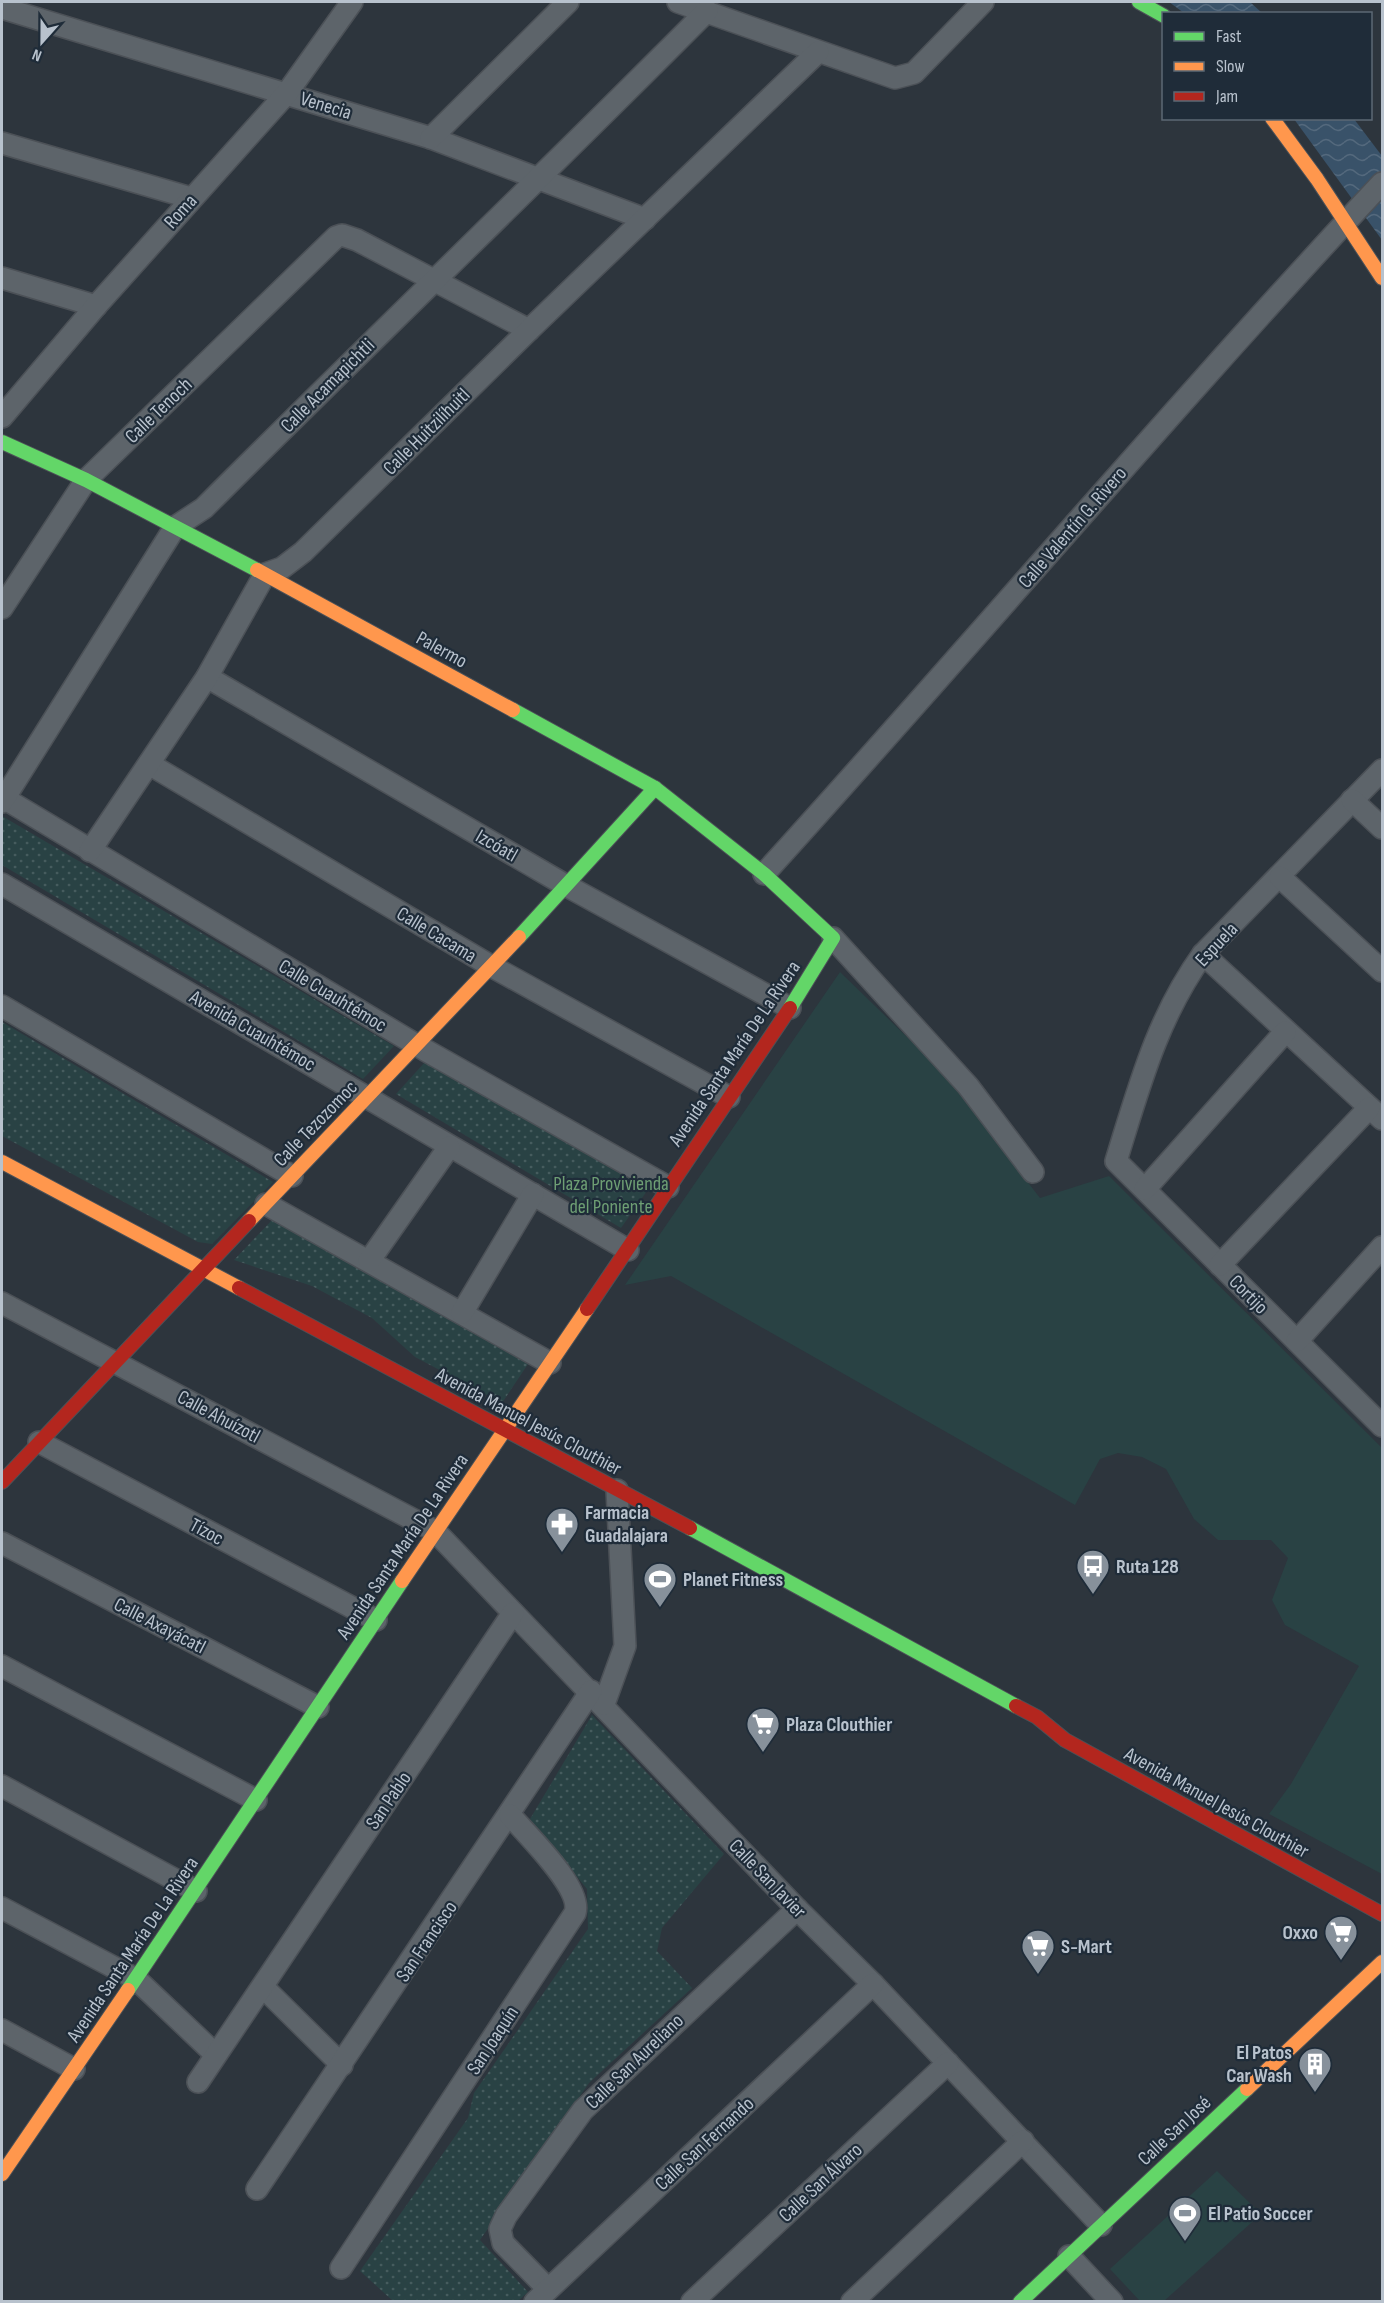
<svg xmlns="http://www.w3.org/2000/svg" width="1384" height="2303" viewBox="0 0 1384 2303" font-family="'Sofia Sans Condensed',sans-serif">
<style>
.green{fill:#294244}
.park{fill:url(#park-dots)}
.water{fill:url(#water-waves)}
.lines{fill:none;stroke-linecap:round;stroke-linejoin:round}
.street-casing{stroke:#4c5157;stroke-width:24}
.fast-casing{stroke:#4c5157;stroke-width:16}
.slow-casing{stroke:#4c5157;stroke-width:16}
.jam-casing{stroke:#4c5157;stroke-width:16}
.street{stroke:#5d646a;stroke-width:21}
.fast{stroke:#63d668;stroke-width:14}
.slow{stroke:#ff974d;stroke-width:14}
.jam{stroke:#b3261e;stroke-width:14}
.labels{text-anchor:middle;stroke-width:4.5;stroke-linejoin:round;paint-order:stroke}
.street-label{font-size:20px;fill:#b8c2cd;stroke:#1f2c39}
.park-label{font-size:20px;fill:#6e9f74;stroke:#1f2c39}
.poi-label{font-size:20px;font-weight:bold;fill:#b8c2cd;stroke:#1f2c39;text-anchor:start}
</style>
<defs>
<pattern id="park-dots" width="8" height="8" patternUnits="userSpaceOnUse" patternTransform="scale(1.5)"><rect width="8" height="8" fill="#294244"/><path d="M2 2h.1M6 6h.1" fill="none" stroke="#465c5e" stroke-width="1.8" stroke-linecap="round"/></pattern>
<pattern id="water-waves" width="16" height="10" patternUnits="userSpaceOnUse" patternTransform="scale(1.5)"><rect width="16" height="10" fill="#395269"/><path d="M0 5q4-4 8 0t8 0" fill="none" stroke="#54697d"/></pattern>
</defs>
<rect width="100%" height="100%" fill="#2d353d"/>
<g class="green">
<polygon points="840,972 941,1070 1040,1198 1109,1176 1382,1448 1382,1874 1269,1814 1291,1784 1359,1666 1285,1625 1272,1600 1288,1558 1271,1540 1218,1540 1194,1519 1166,1469 1142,1457 1118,1453 1100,1459 1075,1505 671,1276 625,1285"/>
<polygon points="1217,2171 1261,2214 1164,2301 1140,2301 1110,2269"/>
</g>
<g class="park">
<polygon points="2,816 394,1046 363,1079 2,865"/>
<polygon points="2,1022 273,1182 212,1244 198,1242 2,1136"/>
<polygon points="425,1062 649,1188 621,1228 396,1094"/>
<polygon points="273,1219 528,1364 502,1403 415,1357 372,1318 312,1286 234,1260"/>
<polygon points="592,1715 724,1854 662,1928 657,1951 692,1988 589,2083 480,2240 528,2292 518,2301 393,2301 360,2271 468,2118 474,2093 588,1929 587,1889 530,1819"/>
</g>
<g class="water">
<polygon points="1169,2 1250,2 1262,13 1184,13"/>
<polygon points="1294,119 1354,119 1382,156 1382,240"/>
</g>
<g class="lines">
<defs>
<g id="street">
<polyline points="678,2 895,78 914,73 983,2"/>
<polyline points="2,8 431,138 645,219"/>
<polyline points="431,138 568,2"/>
<polyline points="2,143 191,198"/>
<polyline points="2,278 96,306"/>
<polyline points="2,417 96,306 287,93 352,2"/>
<polyline points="2,608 86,480 336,237 342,235 357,240 529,330"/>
<polyline points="207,677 567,886 790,1008"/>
<polyline points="149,764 491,966 729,1097"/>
<path d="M 1382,770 L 1203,954 C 1157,1018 1139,1087 1116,1161 L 1382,1426"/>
<polyline points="2,797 425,1050 668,1187"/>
<polyline points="1352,800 1382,828"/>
<path d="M 2,802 L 175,527 L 204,508 C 371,341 541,178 707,11"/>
<polyline points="90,851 207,677 265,574 282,568 303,552 529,330 818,52"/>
<path d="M 764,874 C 972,645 1171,409 1382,183"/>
<polyline points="1280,877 1382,971"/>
<polyline points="2,884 628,1250"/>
<polyline points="833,938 968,1086 1033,1172"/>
<polyline points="1203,954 1382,1119"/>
<polyline points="2,1006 292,1176"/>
<polyline points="1145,1189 1285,1032"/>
<polyline points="266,1204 550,1363"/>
<polyline points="369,1261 449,1147"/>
<polyline points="1220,1265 1369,1108"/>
<polyline points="2,1303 435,1531 797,1909 873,1984 1101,2225"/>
<polyline points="462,1313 533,1194"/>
<polyline points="1297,1341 1382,1247"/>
<polyline points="39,1442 376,1620"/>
<polyline points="2,1543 318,1707"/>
<polyline points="2,1666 256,1800"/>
<polyline points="604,1704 625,1646 617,1490"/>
<polyline points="2,1786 196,1891"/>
<polyline points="2,1908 136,1979 215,2054"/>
<polyline points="263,1987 342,2065"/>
<polyline points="2,2030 74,2069"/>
<polyline points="198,2082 513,1613"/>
<polyline points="257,2189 591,1691"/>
<polyline points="1069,2256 1112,2302"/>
<path d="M 341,2268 L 575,1913 C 583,1888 527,1835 510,1815"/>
<polyline points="548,2289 503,2243 500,2229 506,2216 583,2110 797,1909"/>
<polyline points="535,2302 873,1984"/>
<polyline points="692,2302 948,2063"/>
<polyline points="852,2302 1023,2141"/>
</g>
<g id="fast">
<polyline points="1139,2 1164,16"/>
<polyline points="2,442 86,480 257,570"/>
<polyline points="513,710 655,788 764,874 833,938 790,1008"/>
<polyline points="519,937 655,788"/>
<polyline points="690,1528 1016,1706"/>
<polyline points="128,1990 402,1581"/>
<polyline points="1020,2302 1247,2089"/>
</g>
<g id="slow">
<polyline points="1272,118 1317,179 1382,278"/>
<polyline points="257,570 513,710"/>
<polyline points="2,1162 239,1288"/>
<polyline points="249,1221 519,937"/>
<polyline points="402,1581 587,1309"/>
<polyline points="1247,2089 1382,1962"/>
<polyline points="2,2174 128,1990"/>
</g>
<g id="jam">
<polyline points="239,1288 690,1528"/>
<polyline points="587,1309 790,1008"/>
<polyline points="2,1482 249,1221"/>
<polyline points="1016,1706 1037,1717 1065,1740 1382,1914"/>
</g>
</defs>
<use href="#street" class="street-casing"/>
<use href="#fast" class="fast-casing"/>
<use href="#slow" class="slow-casing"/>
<use href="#jam" class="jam-casing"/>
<use href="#street" class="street"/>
<use href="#fast" class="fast"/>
<use href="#slow" class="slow"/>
<use href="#jam" class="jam"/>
</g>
<defs>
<symbol id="pharmacy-pin" viewBox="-11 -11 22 30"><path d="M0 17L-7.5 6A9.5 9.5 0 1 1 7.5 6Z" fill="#87919b" stroke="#1f2c39"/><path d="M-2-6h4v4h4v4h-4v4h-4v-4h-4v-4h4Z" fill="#fff"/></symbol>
<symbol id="bus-pin" viewBox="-11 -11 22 30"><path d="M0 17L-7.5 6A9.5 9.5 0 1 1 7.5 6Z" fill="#87919b" stroke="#1f2c39"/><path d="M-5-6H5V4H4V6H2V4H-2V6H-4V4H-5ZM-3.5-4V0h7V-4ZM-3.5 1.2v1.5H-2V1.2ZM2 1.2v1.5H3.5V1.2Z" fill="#fff"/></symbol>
<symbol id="stadium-pin" viewBox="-11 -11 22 30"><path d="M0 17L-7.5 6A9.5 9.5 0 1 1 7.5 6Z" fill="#87919b" stroke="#1f2c39"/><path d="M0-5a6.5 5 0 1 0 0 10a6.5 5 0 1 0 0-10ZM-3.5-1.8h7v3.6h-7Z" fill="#fff"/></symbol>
<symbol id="supermarket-pin" viewBox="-11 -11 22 30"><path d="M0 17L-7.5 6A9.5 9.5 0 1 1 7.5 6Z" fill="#87919b" stroke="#1f2c39"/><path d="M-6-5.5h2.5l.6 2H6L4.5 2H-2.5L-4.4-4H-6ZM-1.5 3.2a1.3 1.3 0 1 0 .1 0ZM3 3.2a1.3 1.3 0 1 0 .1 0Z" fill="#fff"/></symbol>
<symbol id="building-pin" viewBox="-11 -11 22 30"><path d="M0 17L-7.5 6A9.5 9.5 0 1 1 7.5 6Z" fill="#87919b" stroke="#1f2c39"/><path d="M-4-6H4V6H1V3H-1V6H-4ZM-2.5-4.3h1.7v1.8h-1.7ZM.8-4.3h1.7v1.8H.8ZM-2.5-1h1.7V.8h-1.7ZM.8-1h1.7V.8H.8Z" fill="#fff"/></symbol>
</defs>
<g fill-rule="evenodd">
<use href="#pharmacy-pin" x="543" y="1505" width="38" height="52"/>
<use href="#bus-pin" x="1074" y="1547" width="38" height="52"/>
<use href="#stadium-pin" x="641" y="1560" width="38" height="52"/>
<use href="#supermarket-pin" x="744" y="1705" width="38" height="52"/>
<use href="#supermarket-pin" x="1322" y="1913" width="38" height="52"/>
<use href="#supermarket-pin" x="1019" y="1927" width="38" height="52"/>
<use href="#building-pin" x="1296" y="2045" width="38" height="52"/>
<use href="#stadium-pin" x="1166" y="2194" width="38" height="52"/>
</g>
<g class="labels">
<g class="street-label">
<text transform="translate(326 105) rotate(17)" y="7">Venecia</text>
<text transform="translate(180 211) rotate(-48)" y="7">Roma</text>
<text transform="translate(327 385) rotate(-45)" y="7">Calle Acamapichtli</text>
<text transform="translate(158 410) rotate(-44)" y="7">Calle Tenoch</text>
<text transform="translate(426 431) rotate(-45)" y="7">Calle Huitzilíhuitl</text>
<text transform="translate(1072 527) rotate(-49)" y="7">Calle Valentín G. Rivero</text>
<text transform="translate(442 649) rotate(29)" y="7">Palermo</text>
<text transform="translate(497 845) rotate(30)" y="7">Izcóatl</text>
<text transform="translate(437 934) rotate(31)" y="7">Calle Cacama</text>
<text transform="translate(1216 944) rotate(-47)" y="7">Espuela</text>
<text transform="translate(333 995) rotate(31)" y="7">Calle Cuauhtémoc</text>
<text transform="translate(253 1030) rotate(30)" y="7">Avenida Cuauhtémoc</text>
<text transform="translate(734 1053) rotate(-56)" y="7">Avenida Santa María De La Rivera</text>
<text transform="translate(315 1123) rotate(-46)" y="7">Calle Tezozomoc</text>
<text transform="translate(1249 1294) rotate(45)" y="7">Cortijo</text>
<text transform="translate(219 1416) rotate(28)" y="7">Calle Ahuízotl</text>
<text transform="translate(529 1421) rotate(28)" y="7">Avenida Manuel Jesús Clouthier</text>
<text transform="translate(207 1531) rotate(28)" y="7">Tízoc</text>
<text transform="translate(402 1546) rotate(-56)" y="7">Avenida Santa María De La Rivera</text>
<text transform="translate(160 1625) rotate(27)" y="7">Calle Axayácatl</text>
<text transform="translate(388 1800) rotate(-56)" y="7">San Pablo</text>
<text transform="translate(1217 1802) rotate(29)" y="7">Avenida Manuel Jesús Clouthier</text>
<text transform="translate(768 1878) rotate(46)" y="7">Calle San Javier</text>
<text transform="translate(426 1941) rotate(-56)" y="7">San Francisco</text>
<text transform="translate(132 1949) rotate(-56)" y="7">Avenida Santa María De La Rivera</text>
<text transform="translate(492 2040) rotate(-57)" y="7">San Joaquín</text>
<text transform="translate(634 2061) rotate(-44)" y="7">Calle San Aureliano</text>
<text transform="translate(1174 2130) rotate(-43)" y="7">Calle San José</text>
<text transform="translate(704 2143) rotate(-43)" y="7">Calle San Fernando</text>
<text transform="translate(820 2182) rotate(-43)" y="7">Calle San Álvaro</text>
</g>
<g class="park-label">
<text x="611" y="1190">Plaza Provivienda<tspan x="611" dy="23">del Poniente</tspan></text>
</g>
<g class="poi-label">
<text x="585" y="1519">Farmacia<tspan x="585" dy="23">Guadalajara</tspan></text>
<text x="1116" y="1573">Ruta 128</text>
<text x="683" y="1586">Planet Fitness</text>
<text x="786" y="1731">Plaza Clouthier</text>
<text x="1318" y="1939" text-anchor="end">Oxxo</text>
<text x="1061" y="1953">S-Mart</text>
<text x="1292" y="2059" text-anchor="end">El Patos<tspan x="1292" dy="23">Car Wash</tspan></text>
<text x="1208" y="2220">El Patio Soccer</text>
</g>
</g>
<rect width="1384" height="2303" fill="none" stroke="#b8c2cd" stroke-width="6"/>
<rect x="1162" y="12" width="210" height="108" fill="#1f2c39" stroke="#5c6874" stroke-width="1.5"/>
<rect x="1174" y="32" width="30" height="9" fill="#63d668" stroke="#5c6874" stroke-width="1.5"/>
<text x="1216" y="42" font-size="18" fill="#b8c2cd">Fast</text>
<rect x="1174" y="62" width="30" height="9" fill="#ff974d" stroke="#5c6874" stroke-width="1.5"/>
<text x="1216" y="72" font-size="18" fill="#b8c2cd">Slow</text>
<rect x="1174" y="92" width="30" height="9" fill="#b3261e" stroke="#5c6874" stroke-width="1.5"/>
<text x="1216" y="102" font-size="18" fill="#b8c2cd">Jam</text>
<g transform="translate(42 42) rotate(201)" stroke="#1f2c39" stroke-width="4.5" paint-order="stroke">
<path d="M0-4.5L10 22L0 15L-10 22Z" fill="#b8c2cd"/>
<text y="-9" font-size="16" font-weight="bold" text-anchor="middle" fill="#b8c2cd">N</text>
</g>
</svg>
